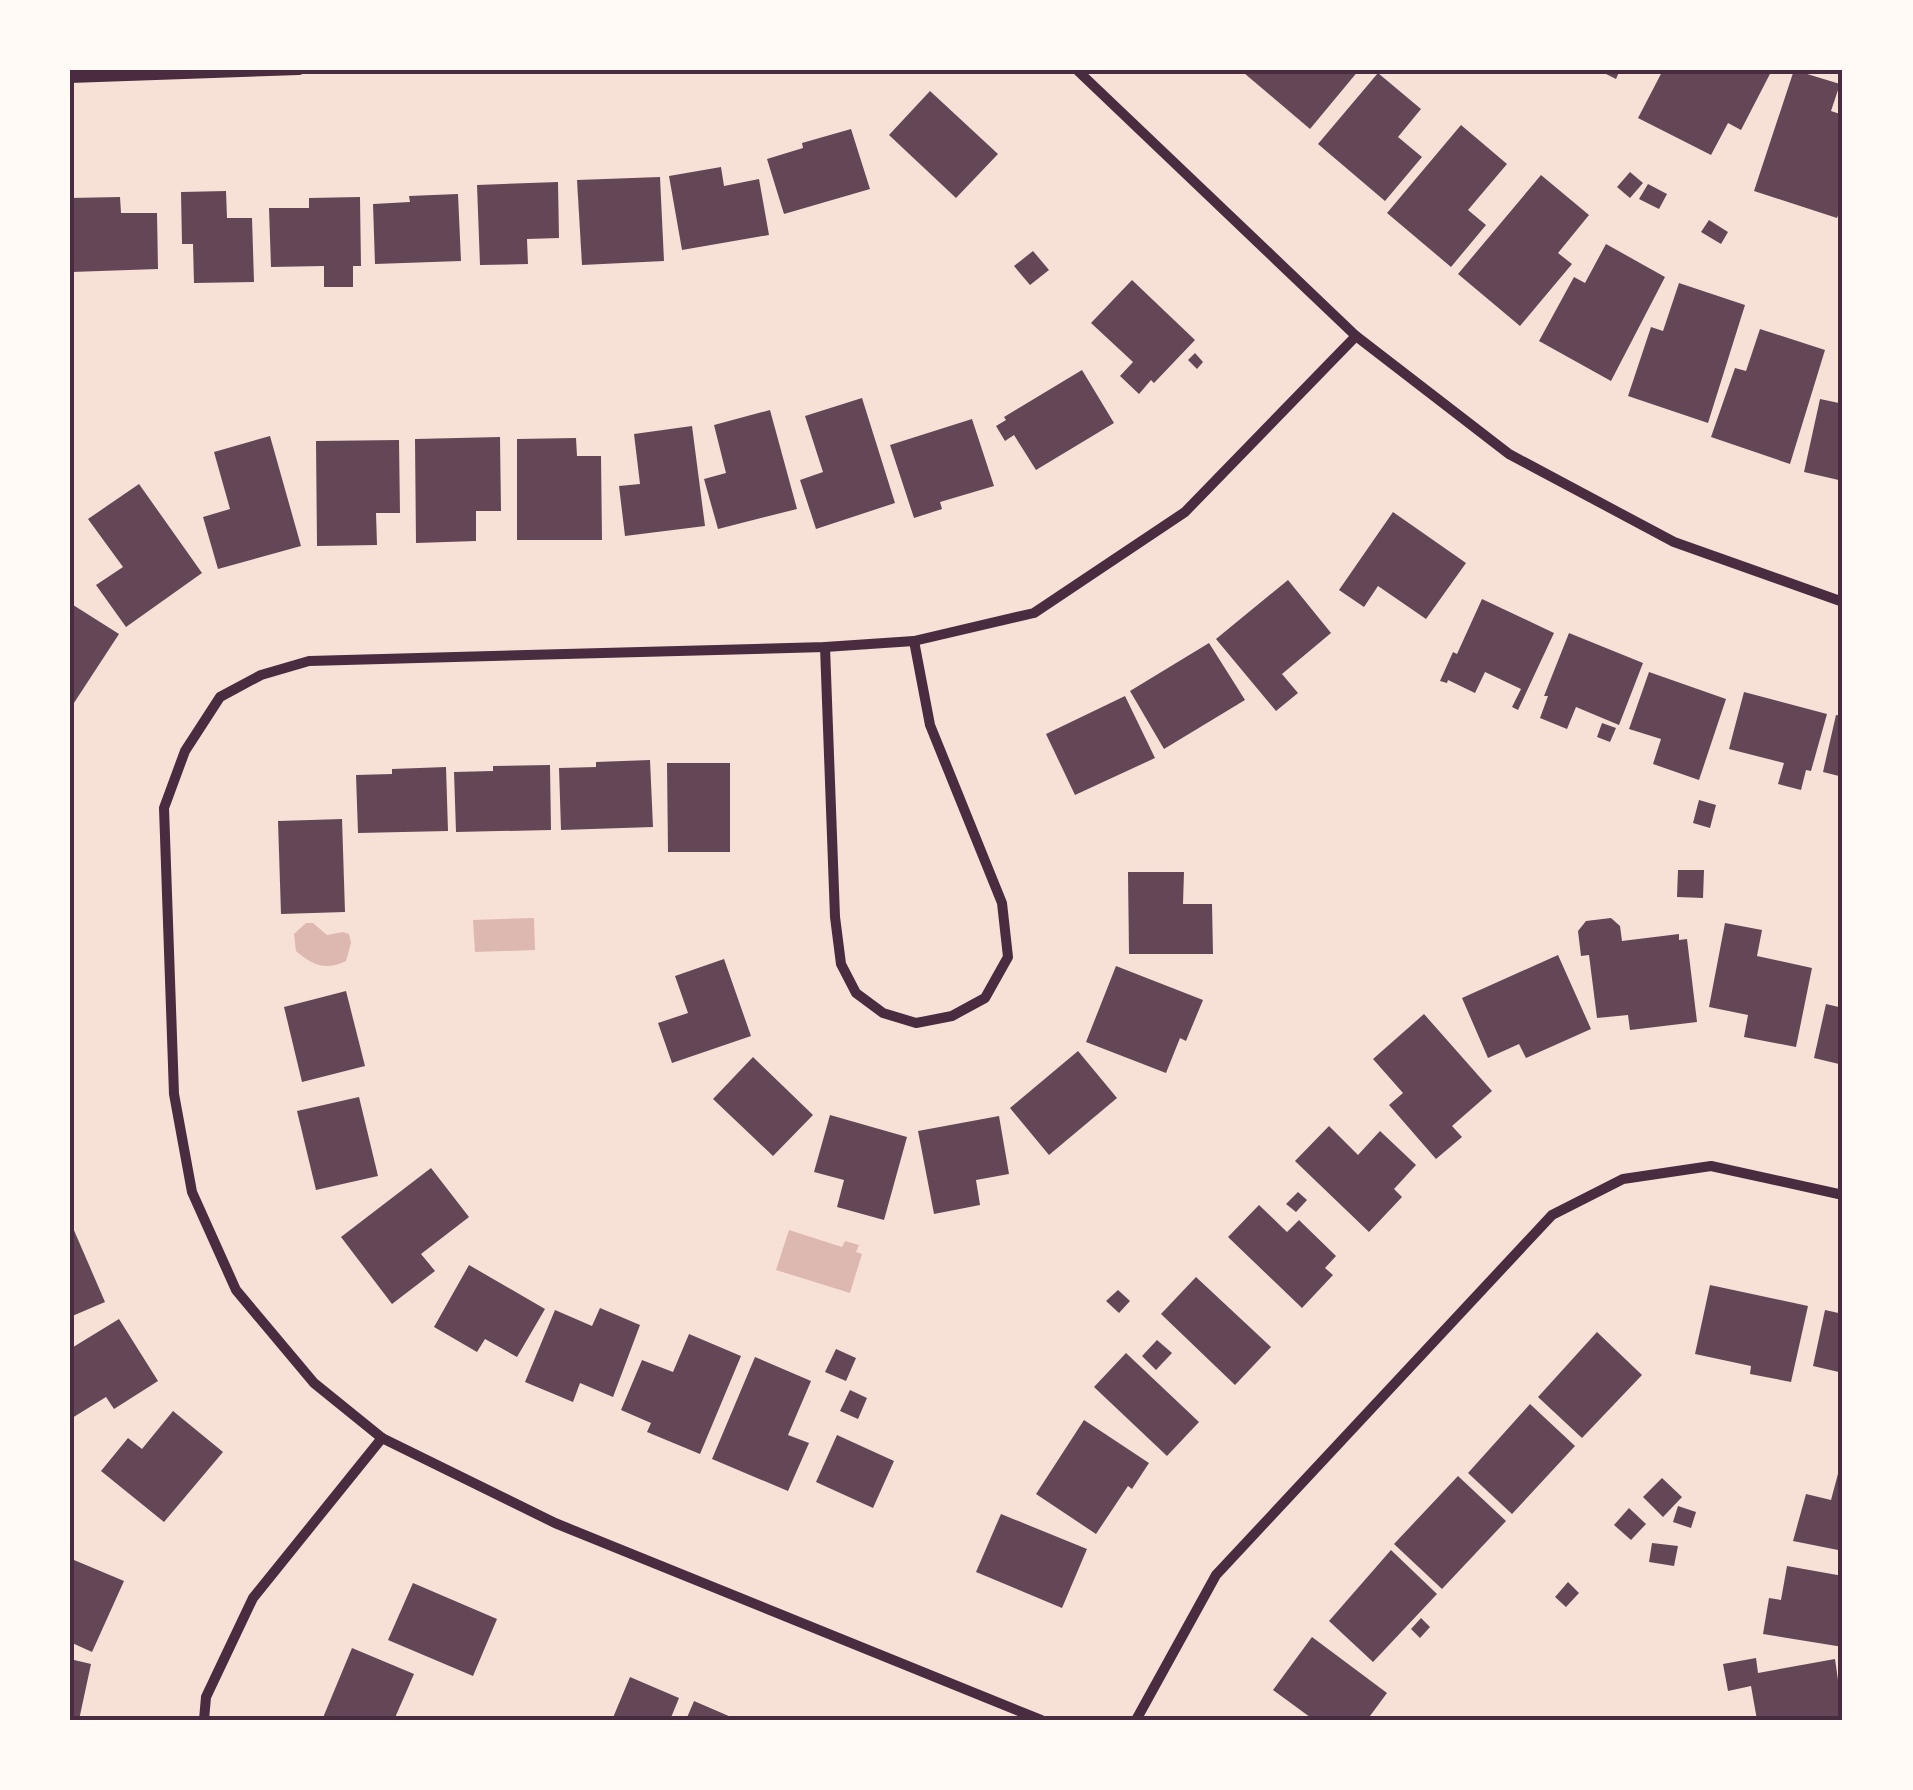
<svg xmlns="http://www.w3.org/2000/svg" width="1913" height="1790" viewBox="0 0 1913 1790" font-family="'DM Sans',sans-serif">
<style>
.water{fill:#dcb8b0}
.building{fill:#644757}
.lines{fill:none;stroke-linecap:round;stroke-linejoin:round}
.minor{stroke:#4a2c40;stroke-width:10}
.neatline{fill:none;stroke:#4a2c40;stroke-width:4}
</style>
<rect width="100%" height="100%" fill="#f7e1d7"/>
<g class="water">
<polygon points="534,918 535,950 475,952 473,920"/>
<path d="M 306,923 L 313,923 L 327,935 L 343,932 L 349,934 L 351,943 L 346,961 C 326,971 312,965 296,951 L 294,934 Z"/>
<polygon points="789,1230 842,1247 845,1241 859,1245 856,1252 862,1254 850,1293 776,1270"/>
</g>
<g class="building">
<polygon points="1246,70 1359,70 1310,129 1244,73"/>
<polygon points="1598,70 1620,70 1616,79"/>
<polygon points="1663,70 1772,70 1741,130 1728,123 1711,155 1638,118"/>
<polygon points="1794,70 1840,84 1831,111 1843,115 1843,201 1837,218 1754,191"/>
<polygon points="1378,73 1421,109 1398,137 1422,157 1385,201 1318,144"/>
<polygon points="930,91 998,154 956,198 889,135"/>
<polygon points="1461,125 1507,164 1468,210 1486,225 1451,267 1387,213"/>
<polygon points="851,129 870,189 784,214 767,159 803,148 802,143"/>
<polygon points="721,167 724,186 759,179 769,235 682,250 669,176"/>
<polygon points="1630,172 1643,183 1630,198 1617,187"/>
<polygon points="1541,175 1589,215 1558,253 1572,264 1520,326 1458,274"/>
<polygon points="660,177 664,261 582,265 577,180"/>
<polygon points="558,182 559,238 527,239 528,264 480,265 477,185"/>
<polygon points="1648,184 1667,194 1659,209 1639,199"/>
<polygon points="226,191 227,218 252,218 254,282 194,283 193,244 182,244 181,192"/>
<polygon points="458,194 461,261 375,264 373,204 410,202 409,196"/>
<polygon points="120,197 121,213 157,213 158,269 71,272 70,198"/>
<polygon points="360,197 361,266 353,266 353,287 324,287 324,266 271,267 269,208 309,208 309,198"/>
<polygon points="1709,220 1728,232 1721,244 1701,232"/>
<polygon points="1606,244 1665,277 1611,381 1539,341 1574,277 1585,283"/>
<polygon points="1033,251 1049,270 1030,285 1014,266"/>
<polygon points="1132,280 1195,340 1154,383 1151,380 1139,394 1120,376 1133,362 1091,323"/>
<polygon points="1679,283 1745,305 1708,423 1628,396 1651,327 1663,331"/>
<polygon points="1760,329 1825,350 1790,464 1711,437 1735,368 1746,371"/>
<polygon points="1195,353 1203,362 1197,369 1188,360"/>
<polygon points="1082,370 1114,423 1036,470 1014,435 1005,441 996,426 1006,420 1004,417"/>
<polygon points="1842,393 1843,393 1843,481 1804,472 1820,399 1839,403"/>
<polygon points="862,398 895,503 816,529 800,480 823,472 805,416"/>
<polygon points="770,410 797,509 718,529 704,479 726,473 714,425"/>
<polygon points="972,419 994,486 940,502 942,509 914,518 890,445"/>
<polygon points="692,426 705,526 625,536 619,486 640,484 634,434"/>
<polygon points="270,436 301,546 218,569 203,517 230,509 214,452"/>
<polygon points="500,437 501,511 476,511 476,541 416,543 415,439"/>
<polygon points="576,438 577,456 601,456 602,540 517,540 517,439"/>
<polygon points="399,440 400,513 376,513 377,545 317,546 316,441"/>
<polygon points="139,484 202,573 126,627 96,585 123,567 88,519"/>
<polygon points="1393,512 1466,563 1426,619 1378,586 1364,607 1339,590"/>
<polygon points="1288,580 1331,633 1282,674 1298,693 1276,711 1216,639"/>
<polygon points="1482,599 1554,633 1518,710 1512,707 1521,689 1485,672 1475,693 1448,680 1447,683 1440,681 1453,652 1457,654"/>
<polygon points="70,603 119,634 70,709"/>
<polygon points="1569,633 1643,663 1619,725 1576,707 1567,729 1540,718 1548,696 1544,696"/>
<polygon points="1209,643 1245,700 1164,749 1130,691"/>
<polygon points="1649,672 1726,699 1699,780 1653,764 1661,739 1629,729"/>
<polygon points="1744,692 1827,714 1811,771 1806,770 1801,790 1778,784 1784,763 1729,749"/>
<polygon points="1125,696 1155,758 1075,795 1046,734"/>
<polygon points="1836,715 1843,716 1843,777 1823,772"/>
<polygon points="1602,723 1616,728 1610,742 1597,737"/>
<polygon points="650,760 653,827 561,830 559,768 596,767 596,762"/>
<polygon points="667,763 730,763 730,852 668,852"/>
<polygon points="550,765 551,830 456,832 454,772 493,771 493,766"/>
<polygon points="446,767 448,831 358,833 356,775 392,774 392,769"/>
<polygon points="1699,800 1716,805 1710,828 1693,823"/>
<polygon points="342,819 345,912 281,914 278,821"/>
<polygon points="1678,870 1704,870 1703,898 1677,897"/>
<polygon points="1128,872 1184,872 1183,904 1212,904 1213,954 1129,954"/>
<polygon points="1611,918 1620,926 1622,941 1679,934 1679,940 1687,939 1697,1022 1630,1030 1628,1015 1597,1018 1589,955 1581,956 1578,931 1586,921"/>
<polygon points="1725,923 1762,930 1757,956 1812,968 1796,1047 1744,1037 1748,1015 1709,1007"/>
<polygon points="1558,955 1591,1029 1526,1058 1519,1044 1488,1058 1462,998"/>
<polygon points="724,959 751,1036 672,1063 658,1023 688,1013 675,976"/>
<polygon points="1116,966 1203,1000 1186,1041 1180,1038 1166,1073 1086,1042"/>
<polygon points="346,991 365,1066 302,1082 284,1007"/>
<polygon points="1826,1004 1843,1008 1843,1065 1814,1058"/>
<polygon points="1424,1014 1492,1091 1452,1126 1462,1137 1436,1159 1389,1105 1403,1093 1373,1059"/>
<polygon points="1078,1051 1117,1098 1049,1155 1010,1108"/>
<polygon points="753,1057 813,1115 773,1156 713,1099"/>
<polygon points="359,1097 378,1176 316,1190 297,1111"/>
<polygon points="830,1115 907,1137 884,1220 837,1207 844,1180 814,1172"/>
<polygon points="999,1116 1009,1174 976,1180 980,1205 934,1214 918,1131"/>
<polygon points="1329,1126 1358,1155 1380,1131 1416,1165 1394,1189 1402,1197 1369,1232 1295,1161"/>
<polygon points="431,1168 469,1217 421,1254 435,1271 392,1304 341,1237"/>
<polygon points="1298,1192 1307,1200 1296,1212 1286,1204"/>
<polygon points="1259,1205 1287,1232 1299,1220 1336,1256 1325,1268 1333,1275 1302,1308 1228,1237"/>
<polygon points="73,1228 105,1302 70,1317 70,1230"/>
<polygon points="469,1265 545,1309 517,1357 485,1339 477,1352 434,1327"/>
<polygon points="1196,1277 1271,1347 1235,1385 1161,1314"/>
<polygon points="1710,1285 1808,1306 1791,1382 1750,1374 1751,1366 1695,1354"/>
<polygon points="1118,1290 1130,1301 1119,1313 1106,1301"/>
<polygon points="600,1308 640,1325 613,1397 580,1383 573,1402 525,1382 555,1310 592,1326"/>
<polygon points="1825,1310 1843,1314 1843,1373 1813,1366"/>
<polygon points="119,1319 158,1381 114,1409 106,1397 72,1418 70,1349"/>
<polygon points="1597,1332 1642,1375 1582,1438 1538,1397"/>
<polygon points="689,1334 741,1356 700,1454 647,1432 651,1423 621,1410 642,1360 673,1372"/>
<polygon points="1157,1340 1172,1353 1156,1370 1142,1356"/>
<polygon points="836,1349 856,1358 846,1381 825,1372"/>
<polygon points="1126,1353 1199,1422 1167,1456 1094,1387"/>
<polygon points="755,1357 811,1381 788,1435 809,1443 788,1491 712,1459"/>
<polygon points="850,1390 867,1398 858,1419 840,1411"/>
<polygon points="1530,1404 1575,1446 1512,1514 1468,1473"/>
<polygon points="173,1411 223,1452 164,1522 101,1471 128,1438 142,1449"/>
<polygon points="1084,1420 1149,1463 1132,1489 1128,1486 1096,1534 1036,1494"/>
<polygon points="837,1435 894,1461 873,1508 816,1482"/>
<polygon points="1839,1470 1843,1471 1843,1551 1793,1541 1806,1494 1831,1500"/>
<polygon points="1458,1476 1506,1521 1442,1589 1394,1544"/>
<polygon points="1662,1478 1682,1497 1663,1517 1643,1497"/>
<polygon points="1678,1506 1696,1512 1691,1528 1673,1522"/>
<polygon points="1629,1508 1646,1524 1631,1540 1614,1525"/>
<polygon points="1001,1514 1087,1549 1062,1608 976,1572"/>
<polygon points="1652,1543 1678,1546 1674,1566 1649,1562"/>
<polygon points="1391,1550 1437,1594 1373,1662 1329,1621"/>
<polygon points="74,1560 124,1581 92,1652 70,1642 70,1569"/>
<polygon points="1787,1566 1843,1576 1843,1647 1763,1634 1769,1598 1781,1600"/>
<polygon points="1568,1582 1579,1593 1566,1607 1555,1597"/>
<polygon points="413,1583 497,1619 473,1676 388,1640"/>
<polygon points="1421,1618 1430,1627 1420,1638 1411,1629"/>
<polygon points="1312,1637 1387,1693 1367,1720 1314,1720 1273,1690"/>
<polygon points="352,1648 414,1674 394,1720 322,1720"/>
<polygon points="1756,1658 1758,1673 1835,1659 1843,1715 1828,1720 1757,1720 1751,1686 1728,1691 1723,1664"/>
<polygon points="70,1659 91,1664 79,1720 70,1720"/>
<polygon points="630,1677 679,1698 670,1720 612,1720"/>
<polygon points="694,1701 731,1717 730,1720 686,1720"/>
</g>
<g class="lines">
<g class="minor">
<polyline points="1077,70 1356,336 1509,454 1674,542 1843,602"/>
<polyline points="70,78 299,70"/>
<polyline points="825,647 835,917 841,964 856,993 883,1013 916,1023 952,1016 985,998 1008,957 1002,903 930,725 914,641"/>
<polyline points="204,1720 206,1697 253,1598 382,1438"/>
<polyline points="1041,1720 555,1523 382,1438 314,1383 236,1290 192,1192 174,1094 164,808 185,751 220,697 261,675 309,661 825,647 914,641 1034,613 1185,512 1356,336"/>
<polyline points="1136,1720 1216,1575 1552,1215 1623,1179 1711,1166 1843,1195"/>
</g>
</g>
<rect width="1913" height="1790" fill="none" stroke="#fffaf5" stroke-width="145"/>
<rect x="72" y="72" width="1768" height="1646" class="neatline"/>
</svg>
